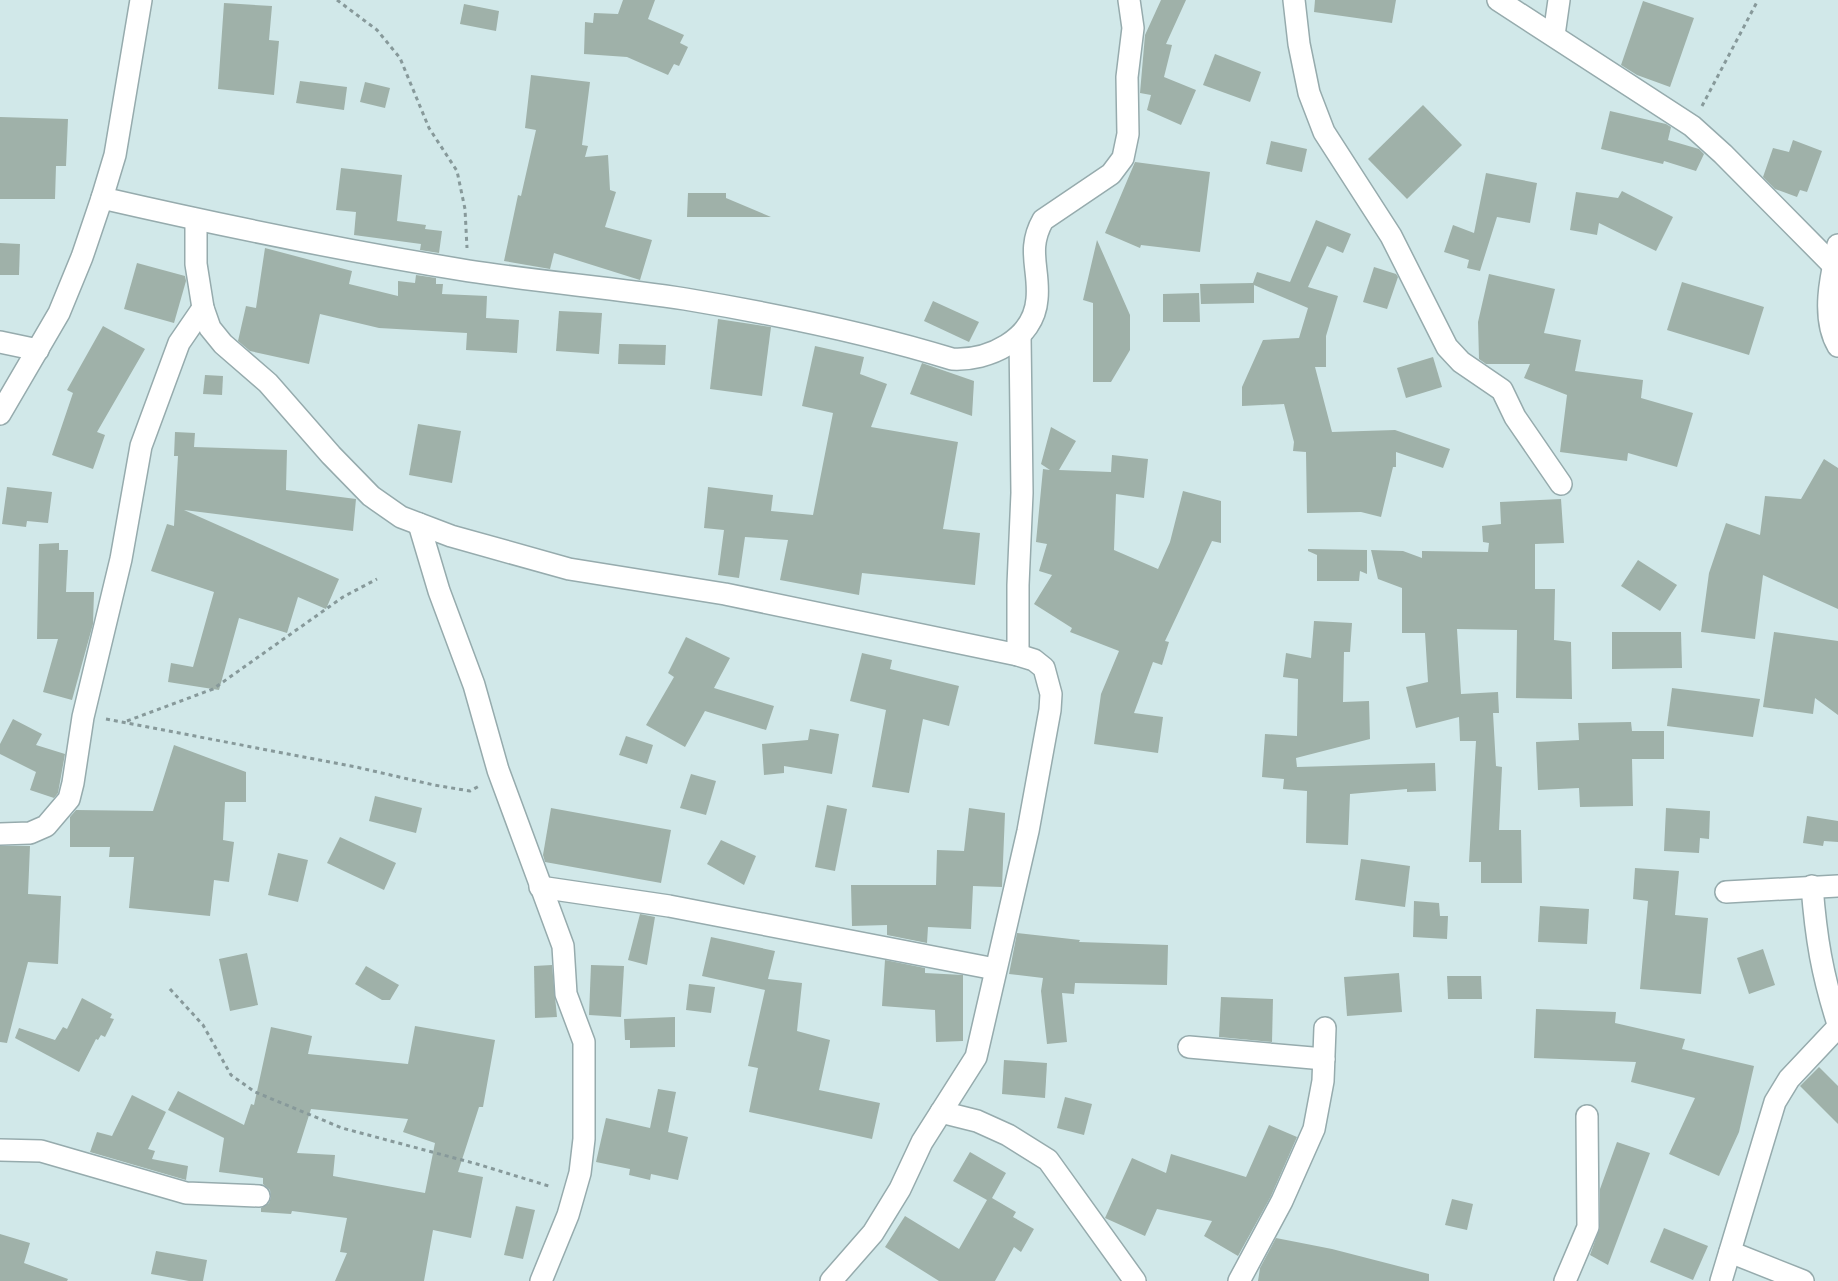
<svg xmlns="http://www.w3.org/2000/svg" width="1838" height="1281" viewBox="0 0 1838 1281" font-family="'Roboto Condensed',sans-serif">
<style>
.building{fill:#9fb1a9;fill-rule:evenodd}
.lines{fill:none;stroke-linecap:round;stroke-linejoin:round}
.street-casing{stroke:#96abad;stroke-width:24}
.path{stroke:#87999a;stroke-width:3;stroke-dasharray:4 4;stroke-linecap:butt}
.street{stroke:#fff;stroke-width:21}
</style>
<rect width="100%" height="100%" fill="#d1e8e9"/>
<g class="building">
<polygon points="623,0 655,0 648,19 684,35 680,43 688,47 679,66 674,64 668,75 627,57 584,54 585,22 593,23 594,13 618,14"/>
<polygon points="1161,0 1186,0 1166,44 1172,45 1164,77 1196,90 1181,125 1147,110 1151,95 1140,93 1145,35"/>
<polygon points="1315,0 1396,0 1392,23 1314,12"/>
<polygon points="1643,1 1694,18 1670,87 1637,75 1621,65"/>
<polygon points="224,3 272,6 269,40 279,41 274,95 218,89"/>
<polygon points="464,4 499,11 496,31 460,24"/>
<polygon points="1215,54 1261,72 1250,102 1203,85"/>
<polygon points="531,75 590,82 582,145 588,146 585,157 608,155 610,190 616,192 605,227 652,240 640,280 554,253 550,269 504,261 518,195 521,196 536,130 525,128"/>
<polygon points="300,81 347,87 344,110 296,103"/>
<polygon points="365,82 390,88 385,108 360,102"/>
<polygon points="1423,105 1462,145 1407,199 1368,159"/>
<polygon points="1610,111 1666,124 1671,127 1668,140 1699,149 1704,154 1696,171 1664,161 1663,164 1601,149"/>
<polygon points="0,117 68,119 66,166 56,166 55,199 0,199"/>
<polygon points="1793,140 1822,151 1807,192 1800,190 1797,197 1775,189 1763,177 1773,148 1789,152"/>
<polygon points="1271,141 1307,149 1302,172 1266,164"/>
<polygon points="1135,162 1210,172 1200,252 1141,245 1140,248 1105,233"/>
<polygon points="341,168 402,175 397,221 426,225 425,229 442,231 439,253 420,250 421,244 354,235 356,212 336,210"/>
<polygon points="1486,173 1537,183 1530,223 1497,217 1480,271 1467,268 1469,260 1444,252 1453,225 1474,233"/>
<polygon points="1622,191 1673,217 1656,251 1599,223 1597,235 1570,230 1576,192 1618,198"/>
<polygon points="688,193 726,193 726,198 771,217 687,217"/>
<polygon points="1316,220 1351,234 1343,253 1327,246 1308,287 1338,296 1326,336 1326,367 1315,367 1332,432 1395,430 1450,449 1443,468 1396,452 1396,467 1393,467 1381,517 1361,512 1307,513 1306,452 1293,451 1294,442 1284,404 1242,406 1242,387 1263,340 1299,338 1308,308 1254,285 1254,303 1201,304 1200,284 1253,283 1257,272 1290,282"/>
<polygon points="1097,240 1130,315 1130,350 1111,382 1093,382 1093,303 1083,300"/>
<polygon points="0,243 20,244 19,275 0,275"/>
<polygon points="265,248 352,271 349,284 398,296 398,281 415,283 416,275 436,278 436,284 443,284 442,294 487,296 486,318 519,320 517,353 466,350 467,333 379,328 320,314 309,364 250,351 238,341 246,306 256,308"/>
<polygon points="137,263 185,276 186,281 174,323 124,309"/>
<polygon points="1374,267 1396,274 1398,277 1387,309 1363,302"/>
<polygon points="1489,274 1555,289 1544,333 1581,340 1575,371 1643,380 1641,398 1693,413 1677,467 1628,453 1627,461 1560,452 1567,395 1524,378 1530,364 1486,364 1479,359 1478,322"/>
<polygon points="1682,282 1764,307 1749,355 1667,330"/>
<polygon points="1199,293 1200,322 1163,322 1163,294"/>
<polygon points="933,301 979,322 969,342 924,321"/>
<polygon points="559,311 602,313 599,354 556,351"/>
<polygon points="718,319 771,327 762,396 710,389"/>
<polygon points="103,326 145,349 97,432 105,435 93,469 52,455 73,393 67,390"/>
<polygon points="619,344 666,345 665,365 618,364"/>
<polygon points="815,346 864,357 860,374 887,384 871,427 958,442 943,529 980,533 975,585 862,573 859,595 780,580 788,540 745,537 739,578 718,575 724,530 704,528 708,487 773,495 771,511 813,515 833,413 802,406"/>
<polygon points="1433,357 1442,387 1406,398 1397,368"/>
<polygon points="922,363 974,381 972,416 910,394"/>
<polygon points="205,375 223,376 222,395 203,394"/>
<polygon points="418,424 461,431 452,483 409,475"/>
<polygon points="1051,427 1076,441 1059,470 1111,472 1112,455 1148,459 1144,498 1116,494 1114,550 1158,569 1170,542 1183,491 1221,501 1221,543 1212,541 1165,641 1169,642 1162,665 1153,662 1134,713 1163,717 1158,753 1094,744 1101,694 1119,651 1070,632 1072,628 1034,604 1052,575 1039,571 1047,544 1036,542 1043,469 1050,470 1041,464"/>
<polygon points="175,432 195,433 194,447 287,450 286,490 356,499 353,531 184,510 339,579 326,609 298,597 287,633 239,618 219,690 168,682 171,663 193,667 214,592 151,571 167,524 174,526 178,456 174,456"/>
<polygon points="1824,459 1838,468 1838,609 1763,575 1755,639 1701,632 1709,573 1726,523 1760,535 1765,496 1801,499"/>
<polygon points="7,487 52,492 48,523 27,521 26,527 2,524"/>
<polygon points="1561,499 1564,543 1535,544 1535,589 1555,589 1554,640 1571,642 1572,699 1516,698 1517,630 1457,629 1461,694 1498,692 1499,713 1493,713 1496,766 1502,767 1499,830 1521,830 1522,883 1481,883 1481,862 1469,862 1476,741 1460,741 1459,717 1416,728 1406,687 1428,682 1425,633 1402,633 1402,588 1378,579 1371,550 1403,551 1422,558 1422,551 1488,552 1489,543 1483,542 1482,526 1501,524 1500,502"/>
<polygon points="59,543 59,550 68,550 66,592 94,592 93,624 72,700 43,692 58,639 37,639 39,544"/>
<polygon points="1308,549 1367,550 1367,574 1360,571 1359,581 1317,581 1317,555 1308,551"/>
<polygon points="1638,560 1677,585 1660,611 1621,586"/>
<polygon points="1314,621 1352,623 1350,652 1344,652 1343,702 1369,701 1370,739 1296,758 1297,767 1435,763 1436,791 1407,792 1407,789 1350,794 1348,845 1306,843 1307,791 1283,789 1284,779 1262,777 1265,734 1297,736 1298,679 1283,677 1286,653 1311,658"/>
<polygon points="1612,632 1681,632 1682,668 1612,669"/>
<polygon points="1774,632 1838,641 1838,715 1815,698 1813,714 1763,707"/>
<polygon points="686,637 730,658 714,688 774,706 766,730 705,711 685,747 646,725 674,677 668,673"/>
<polygon points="862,653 892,660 890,669 959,686 949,726 923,719 909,793 872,787 886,710 850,701"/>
<polygon points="1672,688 1760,699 1753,737 1667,726"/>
<polygon points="13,719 42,734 36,745 65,754 58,793 54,798 30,790 36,772 0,754 0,744"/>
<polygon points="1631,722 1632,731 1664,731 1664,759 1632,759 1633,806 1580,807 1579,788 1538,790 1536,742 1579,740 1578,723"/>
<polygon points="810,729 839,734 832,774 784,766 784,773 764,775 762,744 808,740"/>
<polygon points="626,736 653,745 647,764 619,755"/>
<polygon points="174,745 246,772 246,802 225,802 223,840 234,842 229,882 214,880 210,916 129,908 134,857 109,857 110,847 70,847 70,817 76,810 153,811"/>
<polygon points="691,774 716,781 706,815 680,808"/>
<polygon points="375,796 422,808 416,833 369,821"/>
<polygon points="827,805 847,809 835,871 815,867"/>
<polygon points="551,808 671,830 661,883 545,862 543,855"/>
<polygon points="969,808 1005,813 1002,887 973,886 971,929 928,927 927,943 887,935 887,925 852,926 851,885 936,885 937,850 964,851"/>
<polygon points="1666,808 1710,811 1709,839 1700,838 1699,853 1664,851"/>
<polygon points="1807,816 1838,821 1838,842 1824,841 1823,846 1803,843"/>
<polygon points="340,837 396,863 384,890 327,863"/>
<polygon points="721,840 756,856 744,885 707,864"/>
<polygon points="0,846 30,846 28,894 61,896 58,964 28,962 7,1043 0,1042"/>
<polygon points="278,853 308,860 298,902 268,895"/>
<polygon points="1361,859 1410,866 1405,907 1355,900"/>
<polygon points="1635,868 1679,871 1675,915 1708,918 1701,994 1640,989 1648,901 1633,899"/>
<polygon points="1414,901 1439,903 1440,916 1448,916 1447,939 1413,937"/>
<polygon points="1540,906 1589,909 1587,944 1538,942"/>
<polygon points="640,914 655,917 647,965 628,960"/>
<polygon points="1017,933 1080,940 1079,942 1168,945 1167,985 1075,983 1074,994 1062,993 1067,1042 1047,1044 1041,991 1043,978 1009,974"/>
<polygon points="711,937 775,951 768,979 802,983 797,1031 830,1040 819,1090 880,1103 872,1139 749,1112 758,1068 748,1066 765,990 702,976"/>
<polygon points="1763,949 1775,985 1749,994 1737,958"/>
<polygon points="247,953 258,1005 230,1011 219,959"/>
<polygon points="885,960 925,968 925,973 963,975 963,1041 936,1042 935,1010 882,1006"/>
<polygon points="552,965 557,1017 535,1018 534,966"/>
<polygon points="591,965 624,966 621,1017 589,1015"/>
<polygon points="366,966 399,985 390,1000 382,1000 355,984"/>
<polygon points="1399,973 1402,1012 1347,1016 1344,977"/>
<polygon points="1447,976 1481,976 1482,999 1448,999"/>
<polygon points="689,984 715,987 711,1013 686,1010"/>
<polygon points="1221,997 1273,999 1272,1042 1219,1037"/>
<polygon points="82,998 112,1014 110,1018 114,1019 105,1037 101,1035 98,1040 96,1039 79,1072 15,1038 19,1028 55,1040 63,1027 67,1029"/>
<polygon points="1536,1009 1616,1012 1615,1023 1685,1039 1682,1049 1754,1066 1739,1132 1719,1176 1669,1154 1695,1098 1631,1082 1636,1062 1534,1058"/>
<polygon points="675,1017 675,1047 630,1048 630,1040 625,1040 624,1019"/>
<path d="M 415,1026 L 495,1040 L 483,1107 L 479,1107 L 458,1172 L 483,1177 L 471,1238 L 433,1230 L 424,1281 L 335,1281 L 347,1253 L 340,1252 L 347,1218 L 292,1211 L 291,1214 L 261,1212 L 261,1208 L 269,1203 L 271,1197 L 270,1190 L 263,1184 L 263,1178 L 219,1172 L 224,1138 L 168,1110 L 178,1091 L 244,1125 L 251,1104 L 254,1105 L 271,1027 L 312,1036 L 308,1054 L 408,1064 ZM 311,1109 L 408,1119 L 403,1132 L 435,1143 L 425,1193 L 333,1176 L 335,1155 L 297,1153 Z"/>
<polygon points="1004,1060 1047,1063 1045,1098 1002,1094"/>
<polygon points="1819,1067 1838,1086 1838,1124 1800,1086"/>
<polygon points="658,1089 676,1092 668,1132 688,1137 678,1180 651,1174 650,1180 629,1175 630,1169 596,1162 606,1118 650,1128"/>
<polygon points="132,1095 166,1112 148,1149 155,1151 152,1159 188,1166 186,1180 90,1152 97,1132 112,1136"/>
<polygon points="1065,1097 1092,1104 1084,1135 1057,1128"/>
<polygon points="1269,1125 1297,1137 1271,1196 1238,1256 1204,1236 1212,1221 1157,1209 1145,1236 1105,1218 1132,1158 1166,1173 1171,1154 1246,1177"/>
<polygon points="1617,1142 1650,1153 1608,1265 1590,1255 1600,1227 1600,1189"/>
<polygon points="970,1152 1006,1173 992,1198 1016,1212 1013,1217 1034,1229 1021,1252 1014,1247 995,1281 939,1281 885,1247 905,1216 959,1249 987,1200 953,1181"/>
<polygon points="1452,1199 1473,1204 1467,1230 1445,1225"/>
<polygon points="516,1206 535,1210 523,1259 504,1255"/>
<polygon points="1664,1228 1708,1246 1693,1280 1650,1262"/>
<polygon points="0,1234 30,1243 24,1263 68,1279 67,1281 0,1281"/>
<polygon points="1276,1238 1332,1249 1429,1274 1429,1281 1258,1281 1260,1268"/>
<polygon points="156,1251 207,1260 203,1281 189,1281 151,1274"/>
</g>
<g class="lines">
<defs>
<g id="street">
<polyline points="1294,0 1299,44 1309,93 1324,132 1391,236 1447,347 1461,362 1502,390 1515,417 1561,484"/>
<polyline points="1498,0 1692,126 1723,154 1833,265"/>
<polyline points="1554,35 1559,0"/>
<path d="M 102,198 C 224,226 346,251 469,271 C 541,282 613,288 685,299 C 775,314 864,332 952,359 C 988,361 1034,340 1037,299 C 1040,269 1026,250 1043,220 L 1111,174 L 1123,158 L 1128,134 L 1127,77 L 1133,28 L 1129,0"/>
<polyline points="196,220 196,264 203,308 210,328 223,344 268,383 331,455 371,496 401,517 451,536 569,569 725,594 1018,655 1034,660 1044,668 1051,694 1050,710 1028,831 976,1057 922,1142 900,1189 873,1233 831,1281"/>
<path d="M 1838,245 C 1831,275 1821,318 1838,346"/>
<polyline points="0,342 38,350"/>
<polyline points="0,414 59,313 82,257 102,198 115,155 141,0"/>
<polyline points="419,524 439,591 474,685 498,770 563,946 566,994 584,1042 584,1139 580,1173 568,1215 541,1281"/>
<polyline points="1018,655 1018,585 1022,493 1020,336"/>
<polyline points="0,834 30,833 46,826 69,799 73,783 83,717 121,559 141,446 179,343 203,308"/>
<path d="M 1812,886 C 1816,938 1822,974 1838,1024"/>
<polyline points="540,887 669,906 995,969"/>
<polyline points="1726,892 1838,886"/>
<polyline points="1189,1047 1324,1059"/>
<polyline points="941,1112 977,1121 1008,1135 1048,1160 1135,1281"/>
<polyline points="0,1150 41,1151 186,1193 259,1196"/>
<polyline points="1730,1252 1803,1281"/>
<polyline points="1239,1281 1282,1201 1314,1129 1323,1081 1325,1028"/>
<polyline points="1565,1281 1588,1227 1587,1116"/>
<polyline points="1721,1281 1775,1102 1789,1079 1838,1027"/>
</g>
</defs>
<use href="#street" class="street-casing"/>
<g class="path">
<polyline points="337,0 377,30 400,58 429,128 457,171 465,209 467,248"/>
<polyline points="1702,106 1758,0"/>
<polyline points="106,719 356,767 434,785 470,791 481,785"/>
<polyline points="127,721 213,689 343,597 377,579"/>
<polyline points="170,989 203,1025 231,1075 255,1092 342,1128 477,1164 552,1187"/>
</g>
<use href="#street" class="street"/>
</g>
</svg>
